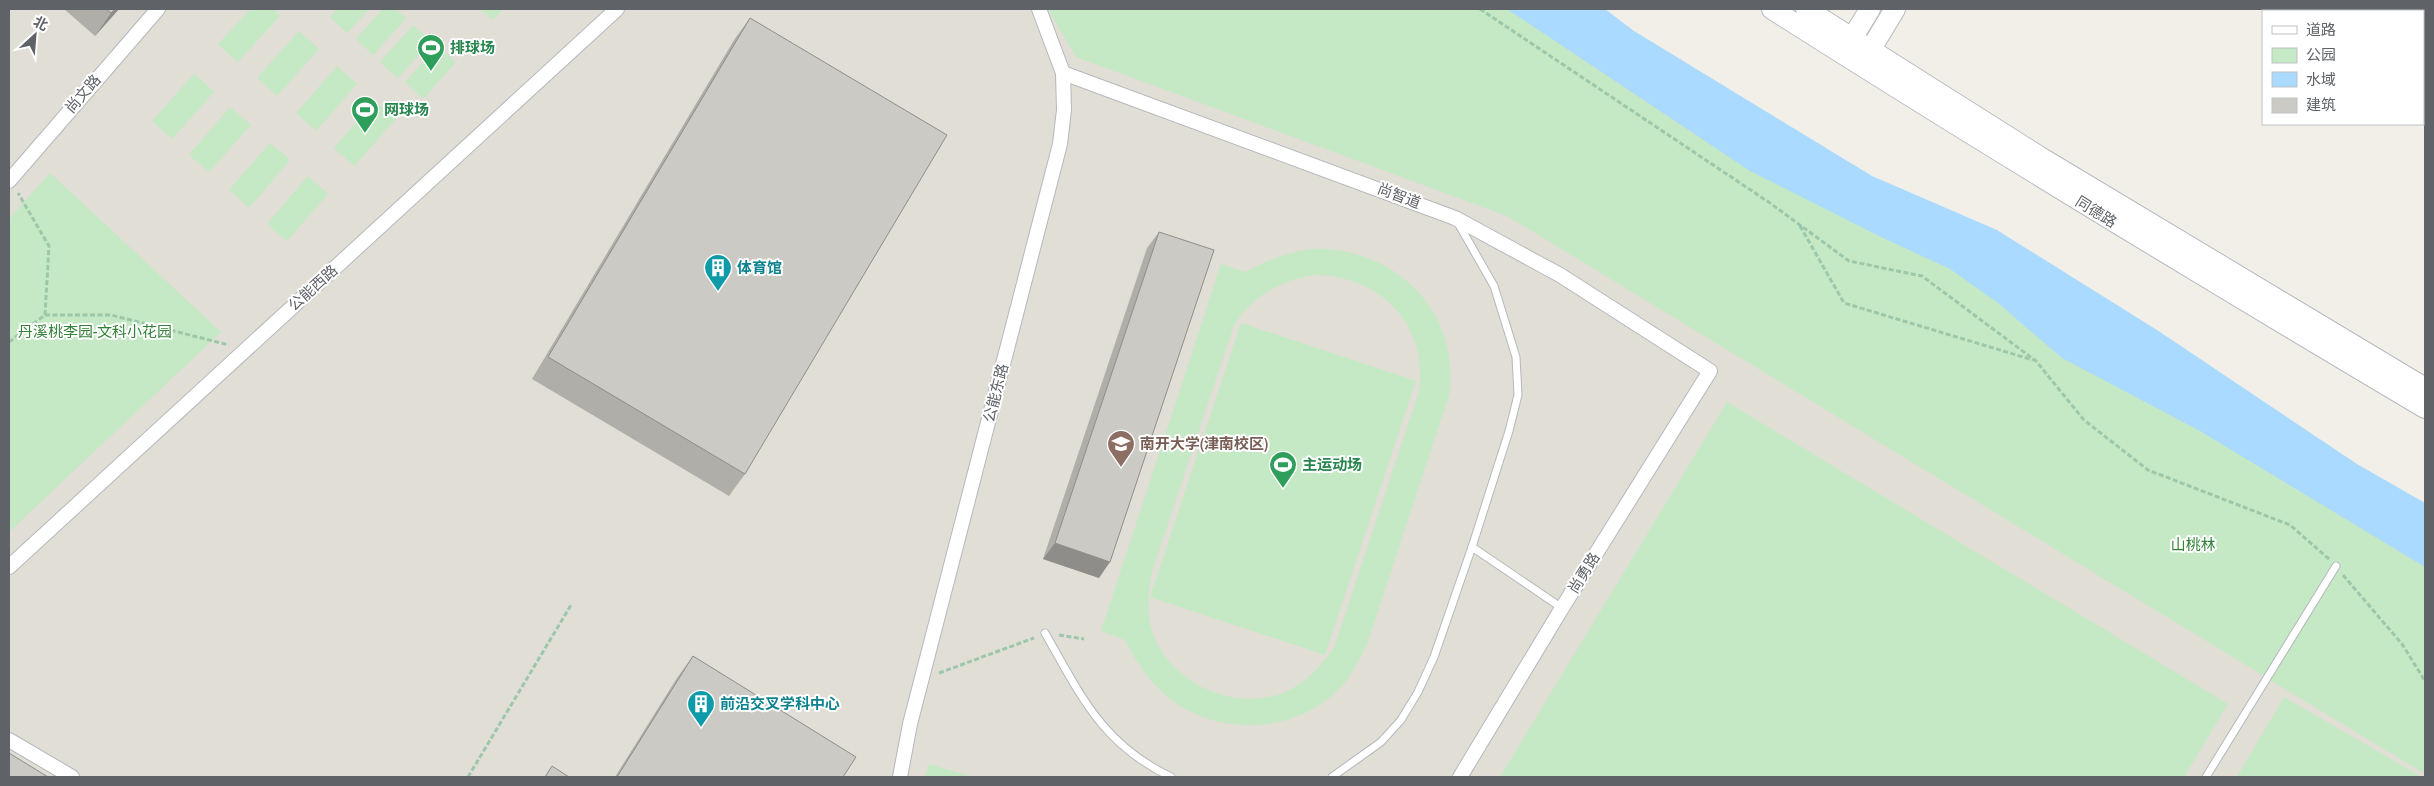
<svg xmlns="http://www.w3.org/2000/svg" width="2434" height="786" viewBox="0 0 2434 786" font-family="'Archivo Narrow','Noto Sans SC',sans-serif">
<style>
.education{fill:#e1ded6}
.green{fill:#c5e8c5;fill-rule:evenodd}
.water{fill:#aadaff}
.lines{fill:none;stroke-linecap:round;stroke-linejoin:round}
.lane-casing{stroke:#b5b8bc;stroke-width:9}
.street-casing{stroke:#b5b8bc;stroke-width:16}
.secondary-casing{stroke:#b6babf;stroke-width:22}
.path{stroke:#9cc7a9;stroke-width:3;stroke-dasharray:5 2.5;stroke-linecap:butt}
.lane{stroke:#fff;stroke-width:7}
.street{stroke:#fff;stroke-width:14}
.secondary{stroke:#fff;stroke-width:20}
.wall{fill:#afaea9}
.shaded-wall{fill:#8f8d8a}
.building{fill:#cccac5;stroke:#8f8d8a}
.labels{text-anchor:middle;stroke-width:4;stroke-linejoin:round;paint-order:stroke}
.leisure-label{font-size:15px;font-weight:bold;fill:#27864d;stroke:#fff;text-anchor:start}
.street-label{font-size:15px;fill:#5f6368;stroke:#fff}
.culture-label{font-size:15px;font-weight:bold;fill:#0d838f;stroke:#fff;text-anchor:start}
.park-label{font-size:15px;fill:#348238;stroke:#fff}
.education-label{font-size:15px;font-weight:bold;fill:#785e54;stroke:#fff;text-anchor:start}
</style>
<rect width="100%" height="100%" fill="#f1efe8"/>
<polygon class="education" points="9,9 1494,9 2425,585 2425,777 9,777"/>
<g class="green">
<polygon points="251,9 273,9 280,16 238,62 218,44"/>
<polygon points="337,9 369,9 347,33 330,17"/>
<polygon points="383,9 395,9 406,18 373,55 356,39"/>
<polygon points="480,9 503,9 493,20"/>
<polygon points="1048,9 1535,9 2425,559 2425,774 1507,216 1076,57"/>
<polygon points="413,25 431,41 398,78 380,62"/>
<polygon points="299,31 319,49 277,96 257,78"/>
<polygon points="438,46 456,62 423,99 405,82"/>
<polygon points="337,66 357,84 316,131 296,113"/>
<polygon points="194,74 214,92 172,139 152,121"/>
<polygon points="375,101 396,119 354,166 334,148"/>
<polygon points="230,107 251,125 209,172 189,155"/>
<polygon points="270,143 290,160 249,208 229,190"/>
<polygon points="50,173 221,332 9,532 9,219"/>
<polygon points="308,176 328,194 287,241 267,224"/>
<path d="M 1310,249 C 1393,245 1462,311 1449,396 L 1367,644 C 1359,660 1352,676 1339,689 C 1291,738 1204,737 1157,687 C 1143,673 1134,657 1125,640 L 1101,631 L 1221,264 L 1246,272 C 1267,260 1286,253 1310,249 ZM 1314,275 C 1379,275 1429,324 1419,391 L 1334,648 C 1321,666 1305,684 1283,693 C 1233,712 1166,682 1151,628 C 1146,609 1149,591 1152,572 L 1234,325 C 1253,295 1280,281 1314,275 Z"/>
<polygon points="1241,323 1416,381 1325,655 1150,597"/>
<polygon points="1727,402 2228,704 2184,777 1500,777"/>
<polygon points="2284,697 2422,777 2237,777"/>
<polygon points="929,764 973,777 925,777"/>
</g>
<polygon class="water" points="1507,9 1605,9 1634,31 1872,176 1997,230 2157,330 2357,464 2425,503 2425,567 2200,431 2062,358 1998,303 1950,269 1881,237 1750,171"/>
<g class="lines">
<defs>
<g id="lane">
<polyline points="1472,547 1562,608"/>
<path d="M 1045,633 C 1081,696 1102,744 1171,777"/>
<polyline points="1332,777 1381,742 1401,720 1418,692 1434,657 1472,547 1509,431 1518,395 1516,357 1494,286 1458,223"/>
<polyline points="2206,777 2336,566"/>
</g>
<g id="street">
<polyline points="1063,73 1455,218 1560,275 1710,371 1562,608 1460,777"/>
<polyline points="9,181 158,9"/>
<polyline points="9,567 617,9"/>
<polyline points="9,740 72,777"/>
<polyline points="900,777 910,724 1060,144 1064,110 1063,73 1039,9"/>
</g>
<g id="secondary">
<path d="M 1772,9 C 1987,146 2206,278 2425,408"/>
<polyline points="1806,9 2040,157 2425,388"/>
<polyline points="1845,50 1870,9"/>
<polyline points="1863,62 1895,9"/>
</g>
</defs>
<use href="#lane" class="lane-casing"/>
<use href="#street" class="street-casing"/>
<use href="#secondary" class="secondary-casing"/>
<g class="path">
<polyline points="1480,9 1770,203 1849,261 1922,276 2036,361 2084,420 2148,470 2290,525 2329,559"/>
<polyline points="1800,226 1844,303 2033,360"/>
<polyline points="45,315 111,315 229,345"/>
<polyline points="9,342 45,315 49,246 18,193"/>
<polyline points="2343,575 2402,644 2425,681"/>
<polyline points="1059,635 1084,639"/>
<polyline points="939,673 1034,638"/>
<polyline points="468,777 571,605"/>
</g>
<use href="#lane" class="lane"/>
<use href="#street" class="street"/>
<use href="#secondary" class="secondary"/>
</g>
<g class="wall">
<polygon points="64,9 119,9 95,36"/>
<polygon points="750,18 745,474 729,496 532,379 734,40"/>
<polygon points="1159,232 1099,578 1043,559 1147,248"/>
<polygon points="693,656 843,777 615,777 677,678"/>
</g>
<g class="shaded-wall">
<polygon points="115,9 119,9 95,36 111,13"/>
<polygon points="1055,543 1110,562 1099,578 1043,559"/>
</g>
<g class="building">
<polygon points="106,9 115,9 111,13"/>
<polygon points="750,18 947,135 745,474 548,357"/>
<polygon points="1159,232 1214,250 1110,562 1055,543"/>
<polygon points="693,656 856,757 843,777 617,777"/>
<polygon points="9,753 48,777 9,777"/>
<polygon points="552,766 569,777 545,777"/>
</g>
<defs>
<symbol id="stadium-pin" viewBox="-11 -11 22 30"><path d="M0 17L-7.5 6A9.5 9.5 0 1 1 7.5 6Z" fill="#2e9e5b" stroke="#fff"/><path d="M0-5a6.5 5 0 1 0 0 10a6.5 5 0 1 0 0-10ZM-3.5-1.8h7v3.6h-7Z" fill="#fff"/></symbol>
<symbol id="building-pin" viewBox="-11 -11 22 30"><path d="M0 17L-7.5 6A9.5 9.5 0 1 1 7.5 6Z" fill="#0f9aa8" stroke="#fff"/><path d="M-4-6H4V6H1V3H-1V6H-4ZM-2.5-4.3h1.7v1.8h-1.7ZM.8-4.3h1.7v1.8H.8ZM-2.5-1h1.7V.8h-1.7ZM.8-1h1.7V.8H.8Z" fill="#fff"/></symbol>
<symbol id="university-pin" viewBox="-11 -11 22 30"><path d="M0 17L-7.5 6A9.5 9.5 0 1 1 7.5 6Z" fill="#8d6e63" stroke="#fff"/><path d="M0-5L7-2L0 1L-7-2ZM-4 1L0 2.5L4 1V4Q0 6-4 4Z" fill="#fff"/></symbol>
</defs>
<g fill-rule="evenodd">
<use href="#stadium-pin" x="415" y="32" width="32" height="43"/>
<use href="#stadium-pin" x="349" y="94" width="32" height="43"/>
<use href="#building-pin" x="702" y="252" width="32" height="43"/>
<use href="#university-pin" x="1105" y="428" width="32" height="43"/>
<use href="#stadium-pin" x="1267" y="449" width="32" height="43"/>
<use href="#building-pin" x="685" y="688" width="32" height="43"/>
</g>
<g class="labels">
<g class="leisure-label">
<text x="450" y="53">排球场</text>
<text x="384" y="115">网球场</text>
<text x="1302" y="470">主运动场</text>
</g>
<g class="street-label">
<text transform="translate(83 94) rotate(-49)" y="5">尚文路</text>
<text transform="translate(1399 196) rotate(21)" y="5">尚智道</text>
<text transform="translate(2096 212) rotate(32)" y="5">同德路</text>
<text transform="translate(313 288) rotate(-42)" y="5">公能西路</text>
<text transform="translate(996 393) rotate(-76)" y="5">公能东路</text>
<text transform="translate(1584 573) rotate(-58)" y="5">尚勇路</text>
</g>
<g class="culture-label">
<text x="737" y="273">体育馆</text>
<text x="720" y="709">前沿交叉学科中心</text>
</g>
<g class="park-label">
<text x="95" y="337">丹溪桃李园-文科小花园</text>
<text x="2193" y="550">山桃林</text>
</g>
<g class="education-label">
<text x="1140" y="449">南开大学(津南校区)</text>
</g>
</g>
<rect width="2434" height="786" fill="none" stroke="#5f6368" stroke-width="20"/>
<rect x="2262" y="10" width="162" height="115" fill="#ffffff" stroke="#bfc1c3"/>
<rect x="2272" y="26" width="25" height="8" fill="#ffffff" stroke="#bfc1c3"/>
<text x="2306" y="35" font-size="15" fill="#5f6368">道路</text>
<rect x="2272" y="48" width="25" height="15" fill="#c5e8c5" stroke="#bfc1c3"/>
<text x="2306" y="60" font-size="15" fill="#5f6368">公园</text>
<rect x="2272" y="72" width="25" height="15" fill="#aadaff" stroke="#bfc1c3"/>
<text x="2306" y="85" font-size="15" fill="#5f6368">水域</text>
<rect x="2272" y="98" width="25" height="15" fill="#cccac5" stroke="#bfc1c3"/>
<text x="2306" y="110" font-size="15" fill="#5f6368">建筑</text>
<g transform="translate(35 35) rotate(26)" stroke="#ffffff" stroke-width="4" paint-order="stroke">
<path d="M0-4L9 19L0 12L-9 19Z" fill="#5f6368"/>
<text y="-8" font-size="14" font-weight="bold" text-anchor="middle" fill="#5f6368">北</text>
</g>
</svg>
